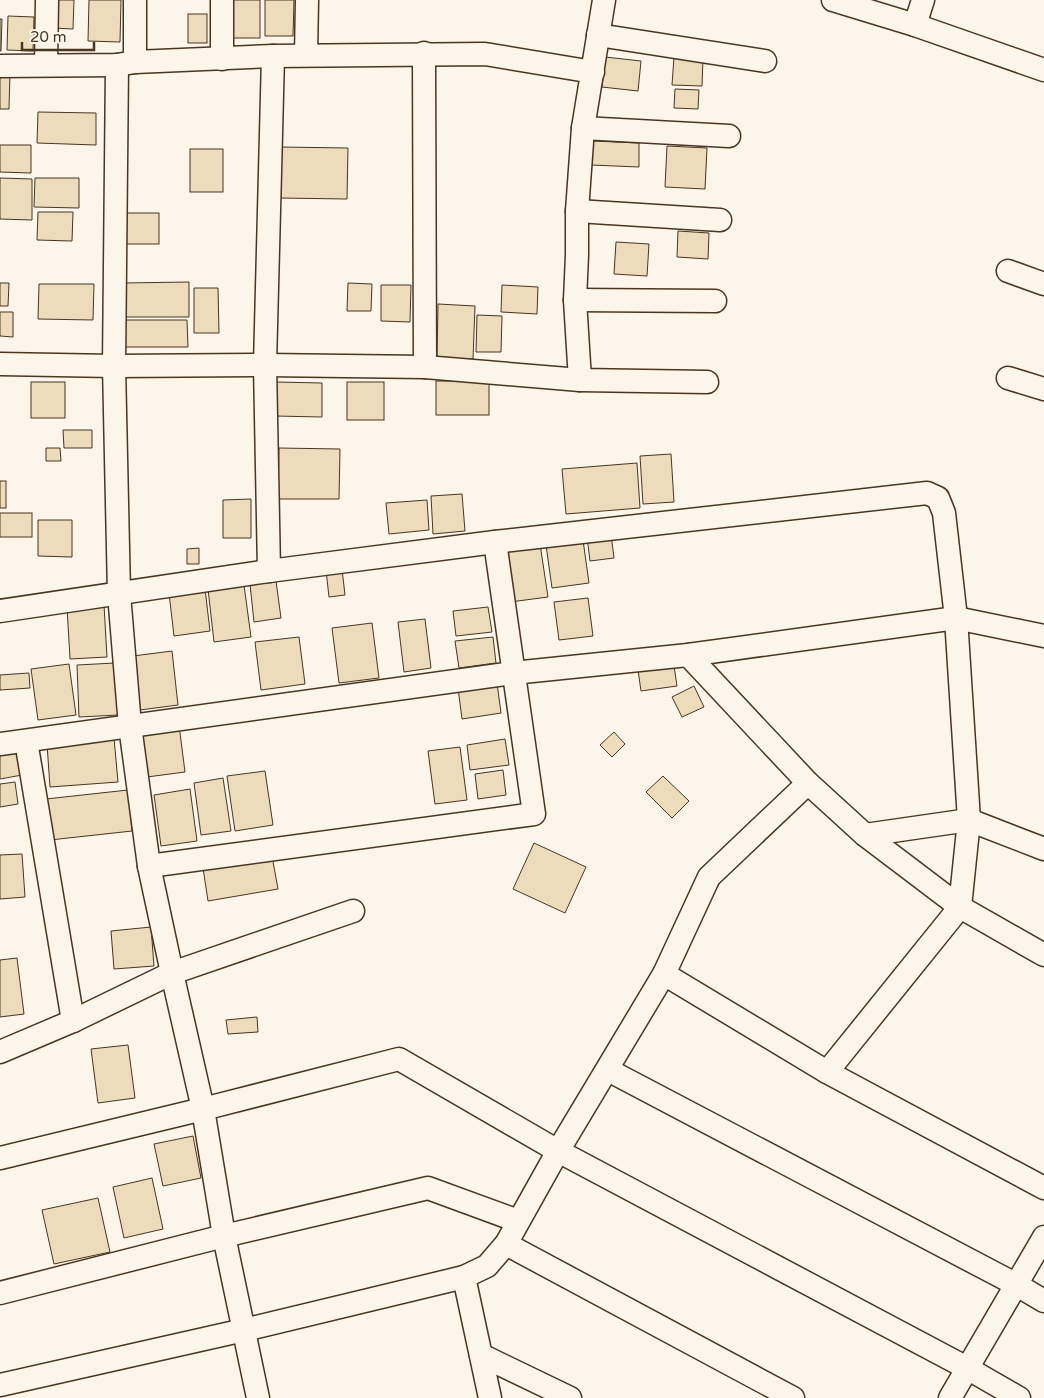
<svg xmlns="http://www.w3.org/2000/svg" width="1044" height="1398" viewBox="0 0 1044 1398" font-family="'Varela Round',sans-serif">
<style>
.building{fill:#ecdcbc;stroke:#4a3520}
.lines{fill:none;stroke-linecap:round;stroke-linejoin:round}
.minor-casing{stroke:#4a3520;stroke-width:25}
.minor{stroke:#fbf6e9;stroke-width:22}
</style>
<rect width="100%" height="100%" fill="#fbf6e9"/>
<g class="building">
<polygon points="52,0 74,0 73,29 52,28"/>
<polygon points="89,0 121,0 120,42 88,41"/>
<rect x="232" y="0" width="28" height="38"/>
<polygon points="265,0 294,0 293,36 265,36"/>
<rect x="188" y="14" width="19" height="29"/>
<polygon points="8,16 34,17 33,51 7,50"/>
<polygon points="0,19 2,19 1,51 0,51"/>
<polygon points="605,57 641,61 638,91 602,87"/>
<polygon points="674,57 703,58 702,86 672,85"/>
<polygon points="0,72 10,72 9,109 0,109"/>
<polygon points="675,89 699,90 698,109 674,108"/>
<polygon points="38,112 96,113 96,145 37,143"/>
<polygon points="593,141 639,143 639,167 591,165"/>
<polygon points="0,145 31,145 31,173 0,172"/>
<polygon points="667,146 707,148 705,189 665,187"/>
<polygon points="281,147 348,148 347,199 280,198"/>
<rect x="190" y="149" width="33" height="43"/>
<polygon points="0,178 32,179 32,220 0,219"/>
<polygon points="35,178 79,178 79,208 34,207"/>
<polygon points="38,212 73,212 72,241 37,240"/>
<rect x="123" y="213" width="36" height="31"/>
<polygon points="678,231 709,233 708,259 677,257"/>
<polygon points="616,242 649,244 647,276 614,274"/>
<polygon points="189,282 189,317 123,317 123,283"/>
<polygon points="0,283 9,283 8,306 0,306"/>
<polygon points="348,283 372,284 371,311 347,311"/>
<polygon points="39,284 94,284 93,320 38,319"/>
<polygon points="381,285 411,285 410,322 381,321"/>
<polygon points="502,285 538,287 537,314 501,312"/>
<polygon points="194,288 218,288 219,333 194,333"/>
<polygon points="438,304 475,306 473,359 437,358"/>
<polygon points="0,312 13,312 13,337 0,336"/>
<polygon points="477,315 502,316 501,352 476,352"/>
<polygon points="122,320 187,320 188,347 122,347"/>
<rect x="436" y="381" width="53" height="34"/>
<rect x="31" y="382" width="34" height="36"/>
<polygon points="276,382 322,383 322,417 275,416"/>
<rect x="347" y="382" width="37" height="38"/>
<polygon points="63,430 92,430 92,448 64,448"/>
<polygon points="46,448 60,448 61,461 46,461"/>
<polygon points="279,448 340,449 339,499 278,499"/>
<polygon points="671,454 674,502 643,504 640,456"/>
<polygon points="637,463 640,508 566,514 562,469"/>
<rect x="0" y="481" width="6" height="27"/>
<polygon points="462,494 465,531 433,534 431,496"/>
<polygon points="251,499 251,538 223,538 223,500"/>
<polygon points="427,500 429,530 389,534 386,503"/>
<rect x="0" y="513" width="32" height="24"/>
<polygon points="38,520 72,520 72,557 38,556"/>
<polygon points="611,534 614,558 590,561 587,537"/>
<polygon points="583,540 589,583 552,588 546,545"/>
<polygon points="540,544 548,597 510,602 503,548"/>
<polygon points="199,548 199,564 187,564 187,549"/>
<polygon points="342,569 345,595 329,597 326,570"/>
<polygon points="276,581 281,618 254,622 250,584"/>
<polygon points="244,585 251,637 214,642 208,589"/>
<polygon points="205,589 210,631 174,636 169,593"/>
<polygon points="588,598 593,636 559,640 554,602"/>
<polygon points="104,605 107,657 70,659 67,607"/>
<polygon points="488,607 492,632 456,636 453,611"/>
<polygon points="425,619 431,668 404,672 398,622"/>
<polygon points="372,623 379,678 339,683 332,628"/>
<polygon points="299,637 305,684 261,690 255,642"/>
<polygon points="493,637 496,663 459,668 455,641"/>
<polygon points="172,651 178,705 140,710 133,656"/>
<polygon points="673,659 677,686 641,691 637,663"/>
<polygon points="115,663 118,715 79,717 77,665"/>
<polygon points="69,664 76,715 38,720 31,669"/>
<polygon points="29,673 30,688 0,690 0,675"/>
<polygon points="497,683 501,713 462,719 458,688"/>
<polygon points="694,686 704,707 682,717 672,697"/>
<polygon points="179,725 185,772 147,777 140,731"/>
<polygon points="614,732 625,744 612,757 600,745"/>
<polygon points="114,738 118,782 50,787 47,744"/>
<polygon points="505,739 509,765 470,770 467,745"/>
<polygon points="18,746 22,775 0,779 0,749"/>
<polygon points="460,747 467,800 435,804 428,751"/>
<polygon points="503,770 506,795 478,799 475,774"/>
<polygon points="265,771 273,825 235,831 227,776"/>
<polygon points="663,776 689,801 672,818 646,792"/>
<polygon points="223,778 231,831 201,835 194,783"/>
<polygon points="15,782 18,804 0,807 0,784"/>
<polygon points="190,789 197,841 161,846 154,795"/>
<polygon points="128,790 132,831 50,840 46,799"/>
<polygon points="534,843 586,867 565,913 513,889"/>
<polygon points="22,854 25,897 0,899 0,855"/>
<polygon points="272,856 278,889 208,901 203,868"/>
<polygon points="151,927 154,966 114,969 111,931"/>
<polygon points="17,958 24,1014 0,1017 0,960"/>
<polygon points="257,1017 258,1032 228,1034 226,1020"/>
<polygon points="128,1045 135,1098 98,1103 91,1049"/>
<polygon points="193,1136 201,1178 163,1186 154,1144"/>
<polygon points="152,1178 163,1229 124,1238 113,1187"/>
<polygon points="98,1198 110,1252 54,1264 42,1210"/>
</g>
<g class="lines">
<defs>
<g id="minor">
<polyline points="604,0 583,128 577,211 577,255 575,300 580,380 707,382"/>
<polyline points="833,0 915,25 1044,70"/>
<polyline points="915,25 923,0"/>
<polyline points="598,35 765,61"/>
<polyline points="424,53 425,367"/>
<polyline points="306,55 307,0"/>
<polyline points="222,59 222,0"/>
<polyline points="135,62 135,0"/>
<polyline points="46,65 47,0"/>
<polyline points="0,66 117,65 135,62 273,56 485,54 593,72"/>
<polyline points="583,128 729,136"/>
<polyline points="577,211 720,220"/>
<polyline points="1008,271 1044,284"/>
<polyline points="575,300 715,301"/>
<polyline points="0,364 114,366 265,365 425,367 580,380"/>
<polyline points="1008,378 1044,389"/>
<polyline points="269,571 265,365 273,56"/>
<polyline points="0,611 269,571 495,542 927,493 938,498 944,513 956,618 969,820 960,907 827,1072"/>
<polyline points="688,655 808,783 865,835 960,907 1044,955"/>
<polyline points="26,741 73,1021"/>
<polyline points="0,744 513,673 688,655 956,618 1044,636"/>
<polyline points="865,835 969,820 1044,849"/>
<polyline points="149,866 534,814 495,542"/>
<polyline points="664,974 827,1072 1044,1188"/>
<polyline points="0,1052 73,1021 172,973 353,911"/>
<polyline points="608,1070 1017,1285 1044,1301"/>
<polyline points="0,1158 203,1109 172,973 149,866 130,726 119,594 114,366 117,65"/>
<polyline points="506,1244 793,1398"/>
<polyline points="0,1293 224,1236 428,1188 518,1221"/>
<polyline points="481,1355 570,1398"/>
<polyline points="0,1385 244,1330 464,1277"/>
<polyline points="258,1398 224,1236 203,1109 399,1059 558,1151 967,1368 1019,1398"/>
<polyline points="490,1398 464,1277 487,1266 506,1244 558,1151 664,974 709,877 808,783"/>
<polyline points="950,1398 1044,1237"/>
</g>
</defs>
<use href="#minor" class="minor-casing"/>
<use href="#minor" class="minor"/>
</g>
<path d="M22 42v8h72v-8" fill="none" stroke="#4a3520" stroke-width="2.5"/>
<text x="30" y="42" font-size="15" fill="#4a3520" stroke="#fbf6e9" stroke-width="4" paint-order="stroke">20 m</text>
</svg>
